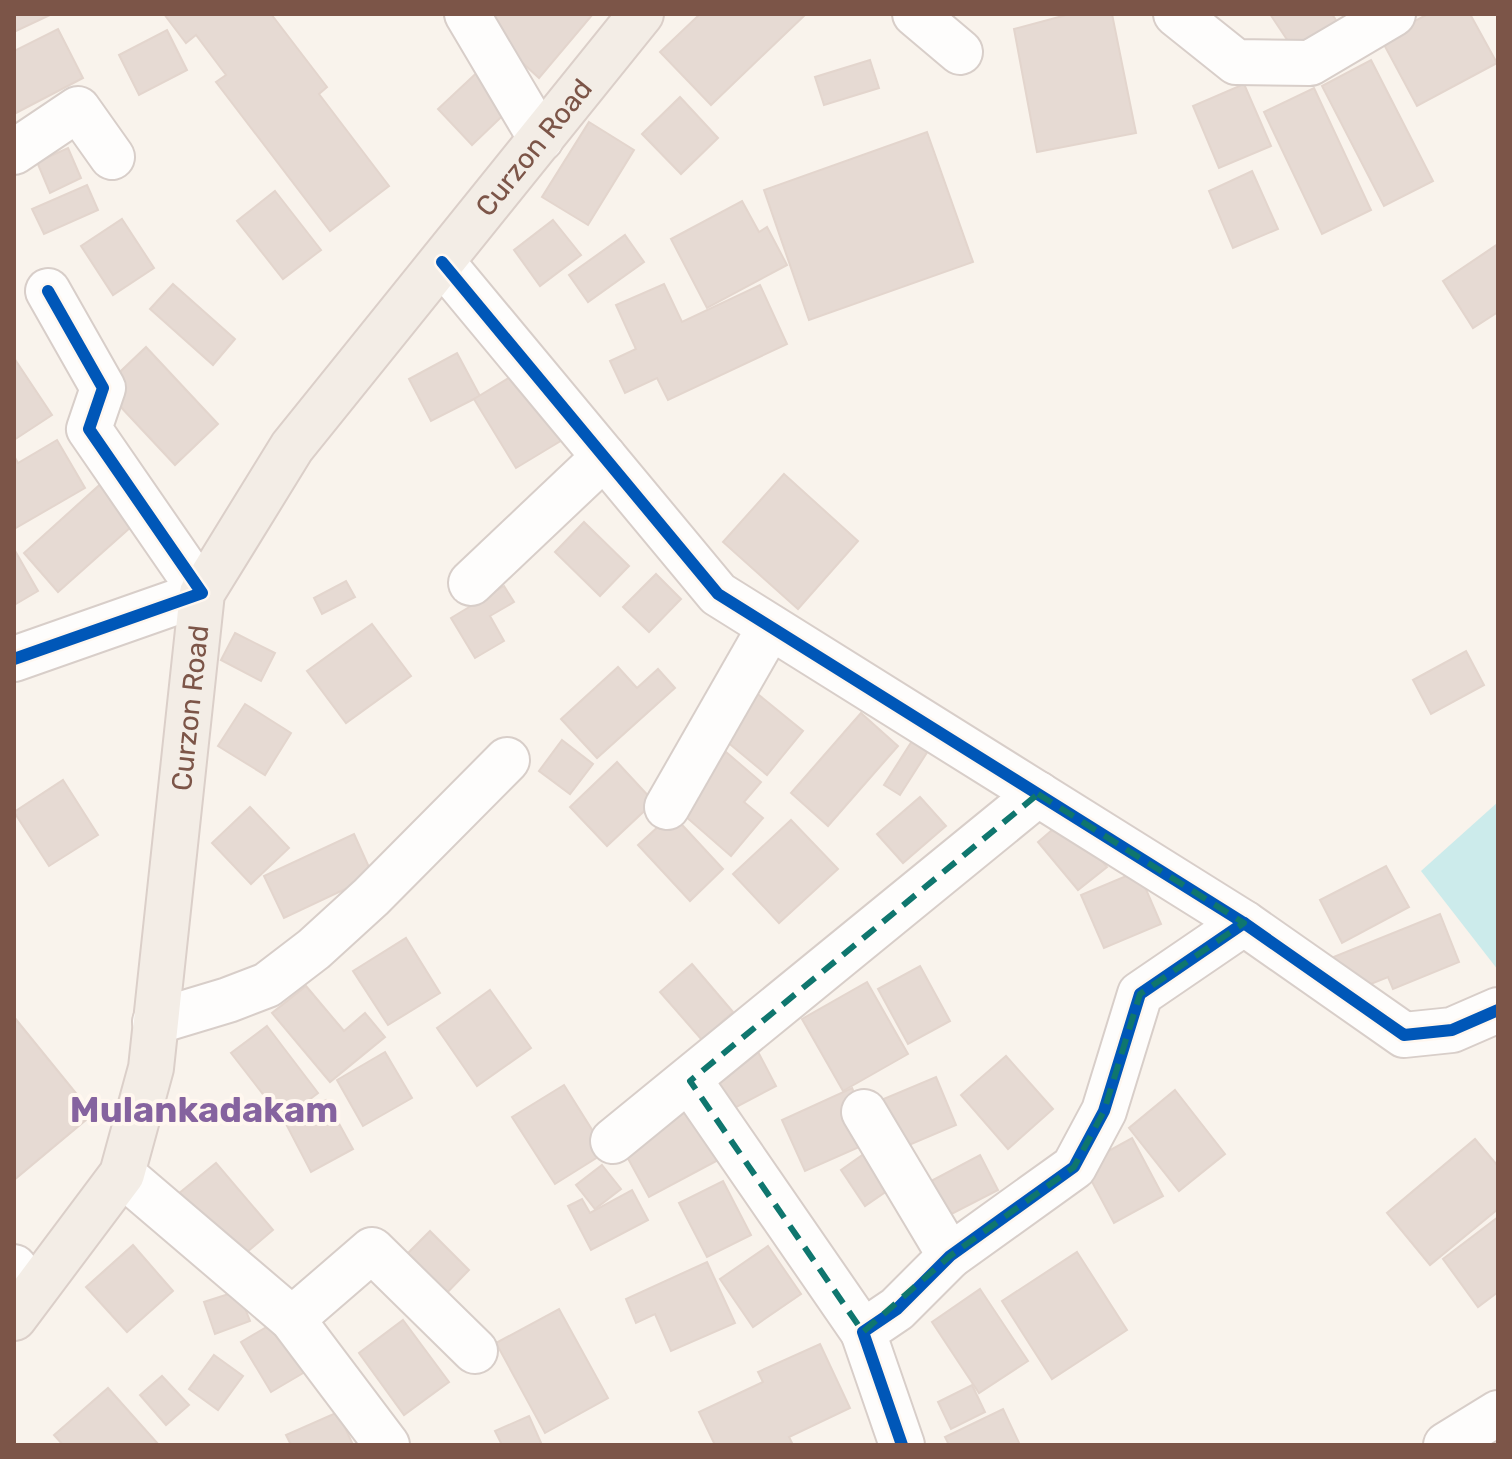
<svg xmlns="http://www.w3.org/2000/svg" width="1512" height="1459" viewBox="0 0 1512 1459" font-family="Rubik,sans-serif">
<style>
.water{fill:#ccebeb}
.building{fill:#e6dad3;stroke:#e3d5cd;stroke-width:2}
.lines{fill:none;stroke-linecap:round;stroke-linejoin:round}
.minor-casing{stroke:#d8cec9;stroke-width:48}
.major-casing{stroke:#dbcfc9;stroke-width:48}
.minor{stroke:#fefdfc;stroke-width:44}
.major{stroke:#f3ede6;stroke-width:44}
.cycleway-casing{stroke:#fff7ef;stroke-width:17}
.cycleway{stroke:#0057b8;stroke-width:12}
.marked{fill:none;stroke:#0f766e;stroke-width:6;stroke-dasharray:16 10;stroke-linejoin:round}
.labels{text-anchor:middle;stroke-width:8;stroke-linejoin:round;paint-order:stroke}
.street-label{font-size:28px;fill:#7c5548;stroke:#fff7ef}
.district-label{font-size:36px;font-weight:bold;fill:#85639f;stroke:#fff7ef}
</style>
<rect width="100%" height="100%" fill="#f9f3ec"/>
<polygon class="water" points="1498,802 1498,970 1421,871"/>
<g class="building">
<polygon points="14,14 52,14 14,32"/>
<polygon points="164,14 271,14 327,87 319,94 389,186 330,231 216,82 226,75 196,35 186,43"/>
<polygon points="469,14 593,14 539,78"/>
<polygon points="700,14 806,14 711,105 660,52"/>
<polygon points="1070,14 1112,14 1136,133 1037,152 1014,29"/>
<polygon points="1270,14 1332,14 1339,25 1296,53"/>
<polygon points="1428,14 1470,14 1497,63 1417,106 1381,39"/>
<polygon points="58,29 83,78 14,114 14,51"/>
<polygon points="167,30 187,70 139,95 119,55"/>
<polygon points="870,60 879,88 824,105 815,77"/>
<polygon points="1371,60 1433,181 1384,206 1322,86"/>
<polygon points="484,66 517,102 472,145 438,109"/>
<polygon points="1244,84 1271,146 1219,168 1193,106"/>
<polygon points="1314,88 1371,210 1322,234 1264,112"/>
<polygon points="680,97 718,138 681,174 642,134"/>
<polygon points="589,122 634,150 588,225 542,197"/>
<polygon points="927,132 973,262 809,320 764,190"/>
<polygon points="68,148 81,178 50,193 37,162"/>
<polygon points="1252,171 1278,229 1233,248 1209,191"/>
<polygon points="87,185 98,210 44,234 32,209"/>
<polygon points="275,191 321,250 283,279 237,221"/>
<polygon points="742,201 759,232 767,227 787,265 707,308 671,239"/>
<polygon points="122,219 154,268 113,295 81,246"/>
<polygon points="553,220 581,255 540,286 514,250"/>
<polygon points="625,235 644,262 588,302 569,275"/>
<polygon points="1498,244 1498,312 1473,328 1443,281"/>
<polygon points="173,284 235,339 213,365 150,309"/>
<polygon points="664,284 682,322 760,285 787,344 668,400 657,378 625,393 610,361 636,349 616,305"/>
<polygon points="146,347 218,424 175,465 103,388"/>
<polygon points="457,353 480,396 431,421 409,379"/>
<polygon points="14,358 52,415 14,440"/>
<polygon points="522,370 564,439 516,468 474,399"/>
<polygon points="57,440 85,488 14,529 14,456 18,463"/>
<polygon points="784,474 858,541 798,609 723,542"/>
<polygon points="105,480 140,519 58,592 24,553"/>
<polygon points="584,522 629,566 600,596 555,552"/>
<polygon points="14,549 38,591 14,605"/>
<polygon points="656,574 681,599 649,632 623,607"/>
<polygon points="346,581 355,597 322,614 314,598"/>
<polygon points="504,586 514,602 490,616 504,641 475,658 451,618"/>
<polygon points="372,624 411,676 346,723 307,671"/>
<polygon points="235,633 275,653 261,681 221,660"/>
<polygon points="1466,651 1484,685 1431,714 1413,680"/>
<polygon points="618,667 637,688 658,669 675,688 597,758 561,719"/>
<polygon points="754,691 803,731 767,775 719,735"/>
<polygon points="245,704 291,733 265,775 218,746"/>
<polygon points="861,713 898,746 828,826 791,793"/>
<polygon points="917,733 933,743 900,795 884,785"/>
<polygon points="562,740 593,764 570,794 539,771"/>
<polygon points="726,752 761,782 744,802 763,818 731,856 677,809"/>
<polygon points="617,762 654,802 607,846 570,807"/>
<polygon points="63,780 98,835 49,866 14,812"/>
<polygon points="920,797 946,826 903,863 877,834"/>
<polygon points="250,807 289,848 251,884 212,843"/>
<polygon points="672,814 723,869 690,901 638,845"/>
<polygon points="1066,818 1107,867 1078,890 1038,842"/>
<polygon points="791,820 838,869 779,923 733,874"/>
<polygon points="354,834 373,876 284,918 264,876"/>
<polygon points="1386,866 1409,907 1342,943 1320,900"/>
<polygon points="1138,871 1161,924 1104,948 1081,895"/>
<polygon points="1440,914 1459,962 1393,989 1388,977 1346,994 1331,958"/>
<polygon points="406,938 440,993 388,1025 353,971"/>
<polygon points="692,964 733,1012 702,1040 660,992"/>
<polygon points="920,966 950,1021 908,1044 878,989"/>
<polygon points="867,982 908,1054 843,1091 802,1019"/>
<polygon points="306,986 344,1031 365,1013 385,1037 330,1082 272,1013"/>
<polygon points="490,990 531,1048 477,1086 437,1028"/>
<polygon points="14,1017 93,1114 14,1180"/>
<polygon points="267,1026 318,1093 283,1120 231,1053"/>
<polygon points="757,1050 776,1086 725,1113 706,1078"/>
<polygon points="385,1052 412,1098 363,1126 337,1080"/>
<polygon points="1006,1056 1053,1109 1008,1149 961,1095"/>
<polygon points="936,1077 956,1125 895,1151 874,1103"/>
<polygon points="564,1085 606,1152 555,1184 512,1117"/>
<polygon points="852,1088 875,1140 805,1171 782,1120"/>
<polygon points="1175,1090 1225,1154 1179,1191 1129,1128"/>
<polygon points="326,1100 353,1149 311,1172 285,1122"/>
<polygon points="691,1105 720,1159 649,1197 620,1144"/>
<polygon points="1132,1138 1163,1196 1114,1223 1083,1165"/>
<polygon points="1475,1139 1498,1166 1498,1209 1430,1265 1387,1213"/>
<polygon points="878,1144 903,1180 865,1206 841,1170"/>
<polygon points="980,1155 998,1190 936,1222 918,1188"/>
<polygon points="216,1163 273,1230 234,1263 177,1195"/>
<polygon points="602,1165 621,1189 595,1209 576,1185"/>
<polygon points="723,1181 751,1235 707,1257 679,1203"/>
<polygon points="632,1190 648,1220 591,1250 568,1206 582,1199 590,1213"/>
<polygon points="1498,1217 1498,1292 1478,1307 1443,1259"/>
<polygon points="430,1231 469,1270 438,1302 399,1262"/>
<polygon points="133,1245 173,1291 127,1332 86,1287"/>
<polygon points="768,1246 801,1294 753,1327 720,1279"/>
<polygon points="1077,1252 1127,1330 1052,1379 1002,1301"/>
<polygon points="707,1262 735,1323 671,1351 655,1314 636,1323 626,1299"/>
<polygon points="980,1289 1028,1361 979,1393 932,1322"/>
<polygon points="238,1291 250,1321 215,1334 204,1302"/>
<polygon points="559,1309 608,1398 545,1433 496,1343"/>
<polygon points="280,1319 310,1369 271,1392 241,1342"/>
<polygon points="403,1320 449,1382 404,1415 359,1353"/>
<polygon points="820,1344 850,1408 789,1437 792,1443 787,1445 715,1445 699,1412 763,1382 758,1372"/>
<polygon points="214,1355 243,1376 218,1410 189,1389"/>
<polygon points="162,1376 189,1405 166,1425 140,1395"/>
<polygon points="972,1385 985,1412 951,1429 938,1402"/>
<polygon points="108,1388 159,1445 63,1445 54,1435"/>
<polygon points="1003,1409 1020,1445 949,1445 945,1437"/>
<polygon points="338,1412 353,1445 291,1445 286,1435"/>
<polygon points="529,1416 542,1445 502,1445 495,1431"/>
</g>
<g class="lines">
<defs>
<g id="minor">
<polyline points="467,14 541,139"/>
<polyline points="915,14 960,52"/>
<polyline points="1176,14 1236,62 1310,63 1393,14"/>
<polyline points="14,152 78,109 112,157"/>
<polyline points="442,262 718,594 1244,923 1404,1035 1452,1030 1498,1010"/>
<polyline points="471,583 604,457"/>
<polyline points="14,659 202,593 89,429 103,388 48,291"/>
<polyline points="667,807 770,627"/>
<polyline points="155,1022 228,1000 267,985 314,949 371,897 507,760"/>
<polyline points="690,1081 863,1332"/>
<polyline points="864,1112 950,1256"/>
<polyline points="613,1141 1038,794"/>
<polyline points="122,1174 292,1319 387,1445"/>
<polyline points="14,1267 33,1291"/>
<polyline points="292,1319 372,1250 475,1351"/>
<polyline points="902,1445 863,1332 897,1309 950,1256 1074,1167 1104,1111 1140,994 1244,923"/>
<polyline points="1446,1445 1498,1413"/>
</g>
<g id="major">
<path id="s1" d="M 14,1318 L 122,1174 L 151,1068 L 202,593 L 292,447 L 641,14"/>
</g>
</defs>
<use href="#minor" class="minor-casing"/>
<use href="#major" class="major-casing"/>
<use href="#minor" class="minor"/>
<use href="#major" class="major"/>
<defs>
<g id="cycleway">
<polyline points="442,262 718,594 1244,923 1404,1035 1452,1030 1498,1010"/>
<polyline points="14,659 202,593 89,429 103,388 48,291"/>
<polyline points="902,1445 863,1332 897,1309 950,1256 1074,1167 1104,1111 1140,994 1244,923"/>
</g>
</defs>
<use href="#cycleway" class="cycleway-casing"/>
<use href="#cycleway" class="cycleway"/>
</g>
<path class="marked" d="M 1038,794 L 1244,923 L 1140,994 L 1104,1111 L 1074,1167 L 950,1256 L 863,1332 L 690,1081 Z"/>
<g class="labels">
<g class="street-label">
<text dy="10" stroke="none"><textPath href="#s1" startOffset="1324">Curzon Road</textPath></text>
<text dy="10" stroke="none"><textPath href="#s1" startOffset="652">Curzon Road</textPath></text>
</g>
<g class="district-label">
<text x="204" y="1122">Mulankadakam</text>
</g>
</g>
<rect width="1512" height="1459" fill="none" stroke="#7c5548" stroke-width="32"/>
</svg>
